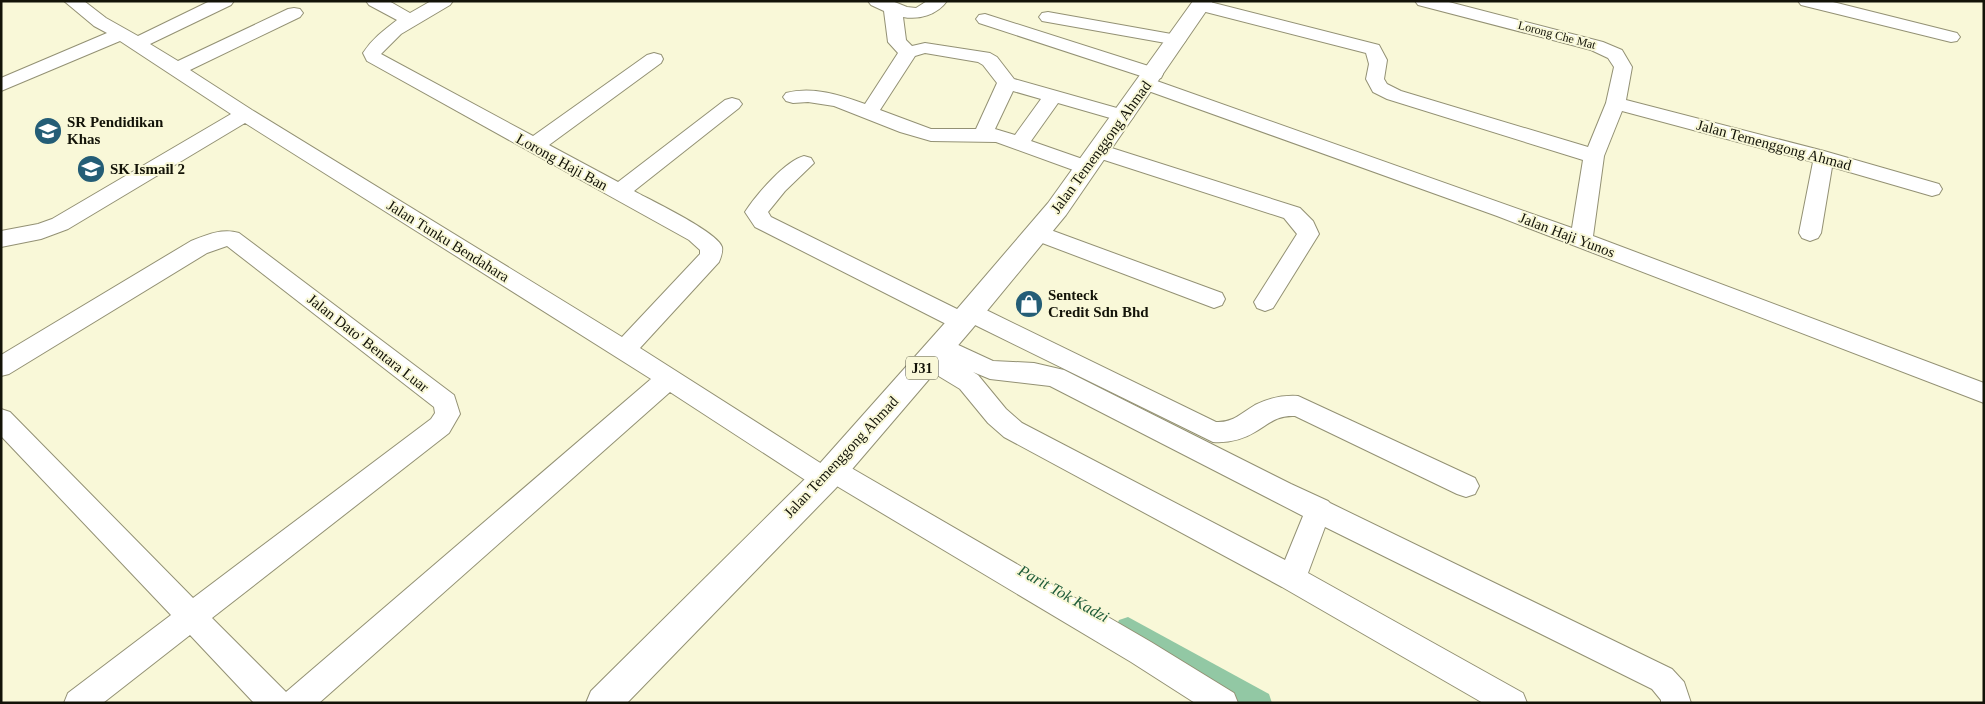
<svg xmlns="http://www.w3.org/2000/svg" width="1985" height="704" viewBox="0 0 1985 704" font-family="Georgia,serif">
<style>
.lines{fill:none;stroke-linecap:round;stroke-linejoin:round}
.canal{fill:#92c8a4;fill-rule:evenodd}
.minor-casing{stroke:#939174;stroke-width:2}
.major-casing{stroke:#939174;stroke-width:2}
.minor{fill:#fff;fill-rule:evenodd}
.major{fill:#fff;fill-rule:evenodd}
.labels{text-anchor:middle;stroke-width:4;stroke-linejoin:round;paint-order:stroke}
.far-street-label{font-size:12px;fill:#131308;stroke:#f9f8d8}
.shield{fill:#f9f8d8;stroke:#585846;stroke-width:1}
.shield-label{font-size:14px;font-weight:bold;fill:#131308}
.poi-label{font-size:15px;font-weight:bold;fill:#131308;stroke:#f9f8d8;text-anchor:start}
.street-label{font-size:15px;fill:#131308;stroke:#f9f8d8}
.water-label{font-size:16px;font-style:italic;fill:#1e5b39;stroke:#f9f8d8}
</style>
<rect width="100%" height="100%" fill="#f9f8d8"/>
<g class="lines">
<polygon class="canal" points="1128,617 1269,694 1272,703 1233,703 1119,638 1115,629 1119,620"/>
<defs>
<g id="minor">
<path d="M 64,1 L 84,1 L 106,18 L 138,36 L 210,1 L 234,1 L 231,5 L 150,44 L 178,61 L 288,9 L 294,8 L 300,9 L 303,13 L 300,17 L 190,70 L 252,110 L 622,337 L 700,254 L 700,250 L 689,240 L 367,61 L 363,53 C 372,39 384,30 397,20 L 369,5 L 366,1 L 389,1 L 410,13 L 431,1 L 453,1 L 450,5 L 401,34 L 381,54 L 533,136 L 647,55 L 654,53 L 661,55 L 663,59 L 661,63 L 549,145 L 618,182 L 725,100 L 732,98 L 739,100 L 742,104 L 739,108 L 634,191 C 650,200 718,232 722,247 C 723,252 721,257 719,262 L 640,348 L 822,464 L 832,459 L 841,462 L 1151,642 L 1234,693 L 1238,703 L 1195,703 L 1131,662 L 835,485 L 825,490 L 816,487 L 670,392 L 319,703 L 254,703 L 190,635 L 103,703 L 64,703 L 68,693 L 171,615 L 1,436 L 1,409 L 10,412 L 193,598 L 431,419 L 435,413 L 434,407 L 227,246 L 207,253 L 9,374 L 1,376 L 1,355 L 191,241 C 206,235 222,228 239,233 L 454,395 L 460,414 L 449,433 L 212,618 L 286,692 L 651,379 L 245,123 L 68,229 L 41,239 L 1,247 L 1,231 L 38,224 L 52,219 L 231,114 L 120,41 L 1,91 L 1,78 L 107,33 L 94,26 Z"/>
<path d="M 868,1 L 892,1 L 907,7 L 916,8 L 927,1 L 947,1 C 937,15 919,20 903,17 L 906,40 L 912,46 L 925,43 L 990,53 L 997,57 L 1014,79 L 1131,112 L 1134,116 L 1131,120 L 1124,122 L 1058,103 L 1031,141 L 1094,163 L 1097,168 L 1094,173 L 1087,175 L 996,142 L 931,141 L 900,132 L 834,106 L 808,102 L 793,103 L 786,101 L 783,97 L 786,93 C 813,86 840,95 865,104 L 898,53 L 888,42 L 884,11 L 871,5 ZM 925,53 L 978,62 L 983,65 L 997,83 L 976,129 L 931,129 L 880,110 L 915,56 ZM 1013,91 L 1041,99 L 1015,135 L 995,129 Z"/>
<polygon points="1194,1 1206,1 1379,45 1387,60 1384,79 1387,84 1401,91 1588,147 1606,103 1614,67 1608,58 1591,50 1418,5 1415,1 1445,1 1603,42 1622,50 1632,67 1626,100 1824,151 1939,184 1942,189 1939,194 1932,196 1832,167 1821,233 1818,238 1810,241 1802,238 1799,233 1813,162 1622,111 1604,156 1593,236 1984,383 1984,403 1497,216 1140,88 1138,84 1140,80 1147,78 1154,80 1572,228 1583,160 1387,99 1373,92 1366,79 1369,64 1366,53 1194,9 1191,5"/>
<polygon points="1798,1 1829,1 1957,33 1960,37 1957,41 1951,42 1801,5"/>
<polygon points="1048,12 1177,35 1183,36 1186,40 1183,44 1177,45 1042,21 1039,17 1042,13"/>
<polygon points="985,14 1161,70 1163,74 1161,78 1154,80 1147,78 979,23 976,19 979,15"/>
<polygon points="1099,144 1300,208 1313,221 1319,234 1273,308 1265,311 1257,308 1254,302 1297,234 1284,218 1092,156 1089,151 1092,146"/>
<path d="M 804,156 L 811,158 L 814,163 L 785,191 L 768,212 L 771,217 L 959,310 L 962,306 L 970,303 L 978,306 L 1216,422 C 1233,423 1241,413 1255,405 C 1269,398 1283,395 1298,396 L 1475,478 L 1479,486 L 1475,494 L 1466,497 L 1457,494 L 1295,416 C 1277,415 1270,423 1255,432 C 1242,440 1228,443 1213,442 L 973,324 L 970,328 L 962,331 L 954,328 L 755,227 L 745,212 C 756,195 785,161 804,156 Z"/>
<polygon points="1037,225 1222,293 1225,299 1222,305 1214,308 1206,305 1029,238 1026,233 1029,228"/>
<path d="M 941,337 L 993,361 L 1034,363 L 1064,370 L 1291,484 L 1328,501 L 1330,503 L 1672,669 L 1684,682 L 1691,703 L 1661,703 L 1661,700 L 1652,689 L 1325,527 L 1308,573 L 1523,693 L 1527,703 L 1483,703 L 1282,587 L 1004,437 L 988,423 L 960,389 L 922,366 L 918,359 L 922,352 L 931,350 L 929,346 L 933,340 ZM 973,372 L 990,379 L 1050,386 L 1303,516 L 1285,560 L 1022,423 L 1006,409 L 978,375 Z"/>
</g>
<polygon id="major" points="1193,1 1213,1 1066,215 972,329 836,488 627,703 586,703 591,691 814,470 952,315 1048,203"/>
</defs>
<use href="#minor" class="minor-casing"/>
<use href="#major" class="major-casing"/>
<use href="#minor" class="minor"/>
<use href="#major" class="major"/>
</g>
<defs>
<symbol id="school-disc" viewBox="-11 -11 22 22"><circle r="9.5" fill="#245d76" stroke="#f9f8d8"/><path d="M0-5L7-2L0 1L-7-2ZM-4 1L0 2.5L4 1V4Q0 6-4 4Z" fill="#fff"/></symbol>
<symbol id="shop-disc" viewBox="-11 -11 22 22"><circle r="9.5" fill="#245d76" stroke="#f9f8d8"/><path d="M-5-2.5h2.3a2.7 3.5 0 0 1 5.4 0H5L5.5 6h-11ZM-1.5-2.5h3a1.5 2.3 0 0 0-3 0Z" fill="#fff"/></symbol>
</defs>
<g fill-rule="evenodd">
<use href="#school-disc" x="32" y="115" width="32" height="32"/>
<use href="#school-disc" x="75" y="153" width="32" height="32"/>
<use href="#shop-disc" x="1013" y="288" width="32" height="32"/>
</g>
<g class="labels">
<g class="far-street-label">
<text transform="translate(1557 35) rotate(15)" y="4">Lorong Che Mat</text>
</g>
<rect class="shield" x="906" y="356.5" width="32" height="23" rx="4"/>
<g class="shield-label">
<text x="922" y="373">J31</text>
</g>
<g class="poi-label">
<text x="67" y="127">SR Pendidikan<tspan x="67" dy="17">Khas</tspan></text>
<text x="110" y="174">SK Ismail 2</text>
<text x="1048" y="300">Senteck<tspan x="1048" dy="17">Credit Sdn Bhd</tspan></text>
</g>
<g class="street-label">
<text transform="translate(1774 145) rotate(15)" y="5">Jalan Temenggong Ahmad</text>
<text transform="translate(1101 147) rotate(-54)" y="5">Jalan Temenggong Ahmad</text>
<text transform="translate(562 162) rotate(29)" y="5">Lorong Haji Ban</text>
<text transform="translate(1567 235) rotate(21)" y="5">Jalan Haji Yunos</text>
<text transform="translate(448 241) rotate(32)" y="5">Jalan Tunku Bendahara</text>
<text transform="translate(368 343) rotate(38)" y="5">Jalan Dato' Bentara Luar</text>
<text transform="translate(841 457) rotate(-47)" y="5">Jalan Temenggong Ahmad</text>
</g>
<g class="water-label">
<text transform="translate(1064 593) rotate(29)" y="6">Parit Tok Kadzi</text>
</g>
</g>
<rect width="1985" height="704" fill="none" stroke="#131308" stroke-width="5"/>
</svg>
